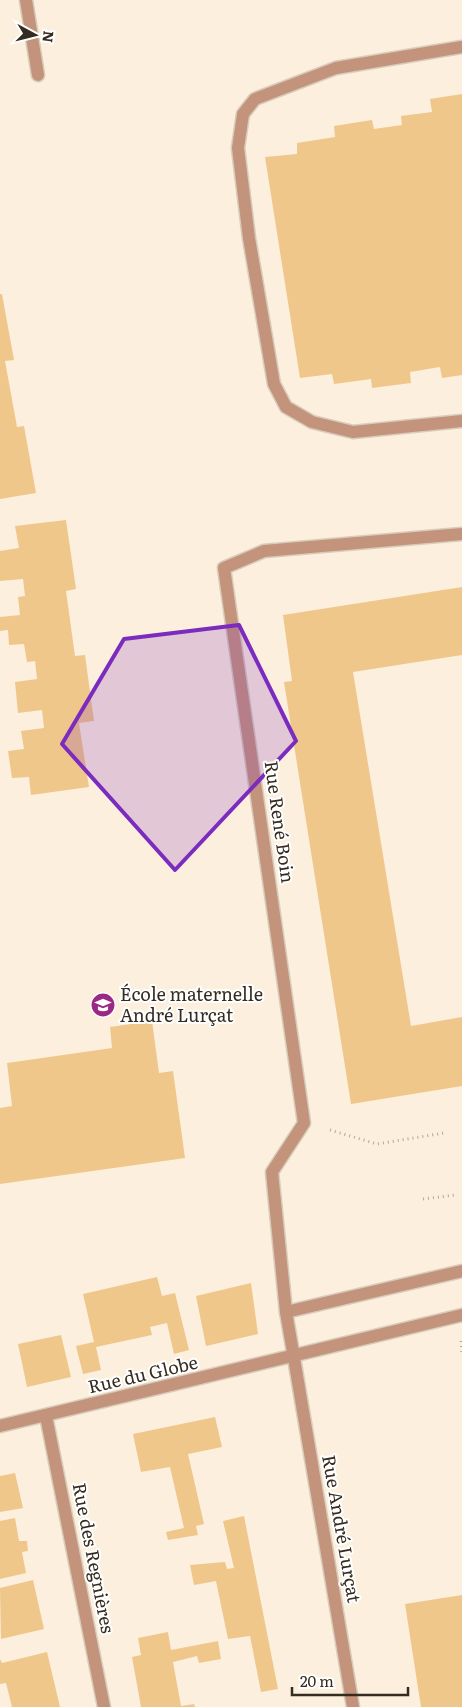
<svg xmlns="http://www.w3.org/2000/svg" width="462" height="1707" viewBox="0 0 462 1707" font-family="Literata,serif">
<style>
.building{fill:#f0c78b}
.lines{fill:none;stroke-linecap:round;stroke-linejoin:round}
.lane-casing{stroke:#d8ccbb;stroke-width:15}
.street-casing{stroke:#d8ccbb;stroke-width:15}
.path{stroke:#b4a899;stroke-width:3;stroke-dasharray:1 4;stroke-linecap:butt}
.lane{stroke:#c3937b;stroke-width:12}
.street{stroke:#c3937b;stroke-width:12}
.marked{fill:#7b2cbf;fill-opacity:0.2;stroke:#7b2cbf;stroke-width:4;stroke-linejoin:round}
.labels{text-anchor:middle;stroke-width:4;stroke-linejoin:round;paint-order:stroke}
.street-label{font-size:18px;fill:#342c20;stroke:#fff}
.poi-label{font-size:18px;fill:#342c20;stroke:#fff;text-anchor:start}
</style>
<rect width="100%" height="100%" fill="#fcefdd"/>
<g class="building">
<polygon points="462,94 462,375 442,378 440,367 410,372 411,383 372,388 371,379 334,384 332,374 300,378 265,157 297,154 297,143 335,137 334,126 372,120 374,129 402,125 401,116 432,112 430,99"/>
<polygon points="0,294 2,294 14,360 5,361 17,427 24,426 36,493 0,499"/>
<polygon points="66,520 76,589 66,591 75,656 85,655 94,721 79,723 89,787 31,795 29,777 12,778 8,751 24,749 21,731 44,728 42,710 18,713 15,682 37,679 35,661 27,662 24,644 9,645 8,630 0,631 0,617 20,615 18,597 25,596 23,579 0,581 0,551 19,548 15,526"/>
<polygon points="462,587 462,655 353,672 411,1026 462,1017 462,1086 351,1104 284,682 292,681 283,615"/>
<polygon points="152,1021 159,1073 173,1071 185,1158 0,1184 0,1108 12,1106 7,1063 112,1048 110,1027"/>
<polygon points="157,1277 162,1296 175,1293 189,1350 174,1354 167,1323 150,1327 152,1335 96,1347 101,1370 83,1374 76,1346 94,1342 83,1294"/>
<polygon points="251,1283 258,1334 206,1346 196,1296"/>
<polygon points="61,1335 71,1377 27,1387 18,1344"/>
<polygon points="215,1417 222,1447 188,1454 204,1524 196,1526 198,1535 168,1540 166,1532 184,1528 170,1467 141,1472 133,1434"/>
<polygon points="15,1473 23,1508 0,1512 0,1476"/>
<polygon points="244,1516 278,1689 261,1692 250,1636 228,1639 216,1581 194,1585 190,1565 225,1562 227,1569 234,1568 223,1521"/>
<polygon points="15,1518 19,1541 27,1541 28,1551 22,1552 26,1573 0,1579 0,1521"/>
<polygon points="33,1580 44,1629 1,1639 0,1588"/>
<polygon points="462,1595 462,1707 421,1707 405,1604"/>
<polygon points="168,1632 171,1650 218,1641 221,1659 199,1663 197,1656 173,1662 181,1706 194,1704 195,1707 141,1707 132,1657 141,1655 138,1638"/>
<polygon points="47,1652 60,1707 12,1707 6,1683 0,1684 0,1659 2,1663"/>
</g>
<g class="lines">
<defs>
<g id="lane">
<polyline points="26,0 38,75"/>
<polyline points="462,47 336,68 255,99 243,114 238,148 249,238 274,384 286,407 312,422 353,432 462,421"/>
<polyline points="286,1312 272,1172 304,1123 224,568 264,551 462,534"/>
<polyline points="294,1358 353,1707"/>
</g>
<g id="street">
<polyline points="294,1358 286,1312 462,1271"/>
<polyline points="46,1416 104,1707"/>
<polyline points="0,1426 462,1315"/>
</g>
</defs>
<use href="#lane" class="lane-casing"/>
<use href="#street" class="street-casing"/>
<g class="path">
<polyline points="330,1130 377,1144 444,1133"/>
<polyline points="423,1199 455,1195"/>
<polyline points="461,1341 462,1353"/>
</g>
<use href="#lane" class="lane"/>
<use href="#street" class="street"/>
</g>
<path class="marked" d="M 239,625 L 296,741 L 175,870 L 62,744 L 124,639 Z"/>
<defs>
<symbol id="school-disc" viewBox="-11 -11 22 22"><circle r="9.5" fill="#9b2884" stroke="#fff"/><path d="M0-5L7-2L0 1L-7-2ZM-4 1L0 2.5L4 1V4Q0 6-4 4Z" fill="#fff"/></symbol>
</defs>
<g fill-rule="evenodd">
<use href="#school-disc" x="89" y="991" width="28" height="28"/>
</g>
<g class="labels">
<g class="street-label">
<text transform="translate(279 822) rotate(82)" y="6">Rue René Boin</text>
<text transform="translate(143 1375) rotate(-13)" y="6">Rue du Globe</text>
<text transform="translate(341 1529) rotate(80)" y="6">Rue André Lurçat</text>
<text transform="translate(93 1558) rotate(79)" y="6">Rue des Regnières</text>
</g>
<g class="poi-label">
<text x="120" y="1001">École maternelle<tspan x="120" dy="21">André Lurçat</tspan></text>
</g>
</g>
<g transform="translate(35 35) rotate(97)" stroke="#ffffff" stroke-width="4" paint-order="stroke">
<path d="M0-4L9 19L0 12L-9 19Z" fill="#342c20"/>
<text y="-8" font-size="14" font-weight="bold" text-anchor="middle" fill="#342c20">N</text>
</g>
<path d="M292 1687v8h116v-8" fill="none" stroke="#342c20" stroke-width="2.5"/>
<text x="300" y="1687" font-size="15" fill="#342c20" stroke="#ffffff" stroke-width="4" paint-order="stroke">20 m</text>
</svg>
